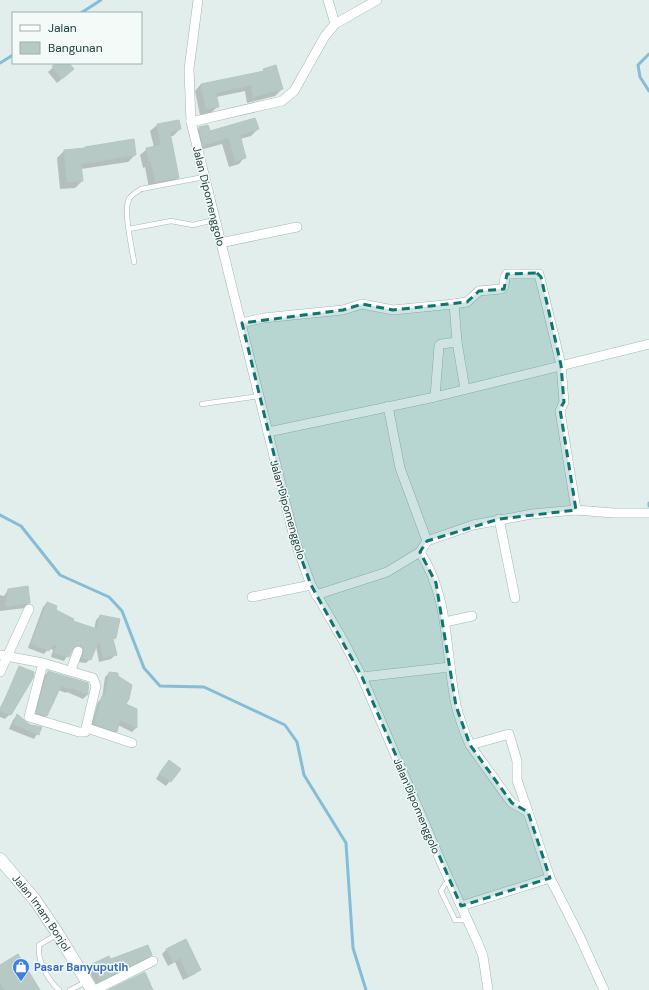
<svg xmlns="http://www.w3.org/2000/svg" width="649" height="990" viewBox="0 0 649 990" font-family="'DM Sans',sans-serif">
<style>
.shadow{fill:#0003}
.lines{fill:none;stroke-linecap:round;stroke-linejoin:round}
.stream{stroke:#85bcd7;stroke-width:3}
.building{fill:#b7c9c4;stroke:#b4c8c3}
.lane-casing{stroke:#a4b7b4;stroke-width:5.5}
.street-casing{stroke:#a4b7b4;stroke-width:10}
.secondary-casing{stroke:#9fbab6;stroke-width:13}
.lane{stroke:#fff;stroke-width:4.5}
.street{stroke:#fff;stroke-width:9}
.secondary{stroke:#fff;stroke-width:12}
.marked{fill:#0f766e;fill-opacity:0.2;stroke:#0f766e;stroke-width:3;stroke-dasharray:8 5;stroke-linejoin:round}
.labels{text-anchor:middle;stroke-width:3;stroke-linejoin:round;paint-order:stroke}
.street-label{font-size:11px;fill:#20413e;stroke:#f3faf8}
.shop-label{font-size:11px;font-weight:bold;fill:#366cbe;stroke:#f3faf8;text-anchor:start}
</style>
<rect width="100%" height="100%" fill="#e2eeeb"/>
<g class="shadow">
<polygon points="58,63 68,63 68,74 57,83 48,72"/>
<polygon points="264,70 282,89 275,96 247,103 245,91 216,97 218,106 211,113 200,115 195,91 201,84 262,72"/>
<polygon points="179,121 180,129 173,136 169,136 178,178 171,184 149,188 145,167 143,168 140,155 147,149 154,147 150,131 157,125"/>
<polygon points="208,126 209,132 258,129 251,136 240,139 245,157 239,164 229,167 222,144 196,151 192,135 199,128"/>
<polygon points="84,149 135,155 128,162 81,169 82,181 75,188 60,189 57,158 64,151"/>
<polygon points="8,590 29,603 25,608 0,611 0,595 4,596"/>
<polygon points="47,603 71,621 94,630 96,620 100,616 115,637 112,640 115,655 111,659 99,662 96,646 90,659 86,663 78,662 75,649 71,650 64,661 51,657 53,650 49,648 44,654 28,648 43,607"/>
<polygon points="48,672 88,684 89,686 87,695 83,699 67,692 66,693 58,690 46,716 42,720 33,717 44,676"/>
<polygon points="17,673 10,714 5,719 0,717 0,708"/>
<polygon points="109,673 124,704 136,710 136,728 132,732 118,725 116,731 111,735 90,728 98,702 102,698 105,677"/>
<polygon points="17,715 39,731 34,739 9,729 13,720"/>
<polygon points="164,766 179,769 166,786 156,779"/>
<polygon points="185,940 200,970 195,974 183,980 175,962 168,966 162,954 166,950"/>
<polygon points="148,946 152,954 147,959 96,984 88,970 93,965"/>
<polygon points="0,966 39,990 0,990"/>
</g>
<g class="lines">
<g class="stream">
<polyline points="81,13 101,0"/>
<polyline points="649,54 638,65 640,77 649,91"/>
<polyline points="0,63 13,55"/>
<polyline points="649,503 649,506"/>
<polyline points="0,515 21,526 60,575 109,597 122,611 144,668 160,686 204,687 285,725 297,742 304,775 346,843 353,948 366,990"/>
</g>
</g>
<g class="building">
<polygon points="57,63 69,63 74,69 62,79 52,66"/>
<polygon points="276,65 283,89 253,97 251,85 216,93 219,107 206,109 201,84 264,71 263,69"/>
<polygon points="255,118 259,129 240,135 246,158 235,161 229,138 203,145 199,127 208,125 210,131"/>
<polygon points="179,120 181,129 170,132 179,178 155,182 151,161 149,162 146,148 161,145 157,124"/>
<polygon points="134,139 136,155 81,164 83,181 67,182 64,150 85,148 85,147"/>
<polygon points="28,586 30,603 5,607 8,589"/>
<polygon points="47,602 57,606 56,610 74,619 73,621 97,629 100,615 120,619 116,638 113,639 117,655 103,658 99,640 91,660 82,658 84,650 80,645 74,647 69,657 54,653 57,646 53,644 49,651 31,644"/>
<polygon points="19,666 34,672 33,678 11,715 0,711"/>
<polygon points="48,671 88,683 88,695 72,688 71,689 61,686 47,716 36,713"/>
<polygon points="109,672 118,673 118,676 132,685 129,699 126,704 137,709 137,728 120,720 117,732 94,724 102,696 105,696"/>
<polygon points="17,714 30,725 42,727 40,732 38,731 40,734 39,735 13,724"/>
<polygon points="169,760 181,769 171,782 159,774"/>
<polygon points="186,939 201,970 188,976 180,958 173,962 166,949"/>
<polygon points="148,945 152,955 100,981 92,964 109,956 111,959"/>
<polygon points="18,954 40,990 5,990 0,982 0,965"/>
<polygon points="145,972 153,990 108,990"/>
</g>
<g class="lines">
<defs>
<g id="lane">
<polyline points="129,229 171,221 193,225 214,220"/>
<path d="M 134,262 C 132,247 123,212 129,199 C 132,194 137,192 141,189 L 204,177"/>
<polyline points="202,404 259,396"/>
<polyline points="450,882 445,884 441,891 455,920 468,920"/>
<path d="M 58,934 L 39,945 C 37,961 48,980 59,990"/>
<polyline points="70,990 86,982"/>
</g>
<g id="street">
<polyline points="198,0 189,69 191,122 295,541 311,585 344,642 362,677 442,864 477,941 483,956 488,990"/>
<polyline points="328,0 335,24"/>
<polyline points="191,122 282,101 294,91 325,36 335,24 377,0"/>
<polyline points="220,243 297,227"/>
<polyline points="454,304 457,342 465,389"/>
<polyline points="242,323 263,318 343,310 362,304 393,310 454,304 467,302 479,291 501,289 504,286 505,277 507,274 539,274 561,365 564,402 560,411 576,510"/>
<polyline points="435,397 439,346 441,344 457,342"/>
<polyline points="388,406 400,468 427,541"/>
<polyline points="268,432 435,397 649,344"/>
<polyline points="499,519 515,598"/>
<path d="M 420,552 C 450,599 445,652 456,705 C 459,718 465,733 470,745 L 508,798 L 512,803 L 528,812 L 550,878 L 579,935 L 604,990"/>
<polyline points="316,595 387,572 420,552 427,541 473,525 532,514 576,510 613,513 649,513"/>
<polyline points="252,597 311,585"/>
<polyline points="445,622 472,616"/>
<polyline points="0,655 43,663 93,678 96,686 85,732 79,732 29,717 43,663"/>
<polyline points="71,670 78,651"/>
<polyline points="0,672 29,609"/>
<polyline points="362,677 450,667"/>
<polyline points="87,728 132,743"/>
<polyline points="470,745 509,734 517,761 517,780 528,812"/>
<polyline points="461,906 550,878"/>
<polyline points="95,990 153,961"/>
</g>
<g id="secondary">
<path id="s1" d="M 0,859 L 35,900 L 58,934 L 92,990"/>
</g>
</defs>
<use href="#lane" class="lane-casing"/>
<use href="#street" class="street-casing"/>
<use href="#secondary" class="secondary-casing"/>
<use href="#lane" class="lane"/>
<use href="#street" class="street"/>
<use href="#secondary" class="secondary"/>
</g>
<path class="marked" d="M 537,273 L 541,277 L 561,365 L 564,402 L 560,409 L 576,510 L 499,519 L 427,541 L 420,552 L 436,583 L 456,706 L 470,745 L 512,803 L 528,812 L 550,878 L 461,906 L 362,677 L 311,585 L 295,541 L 242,323 L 343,310 L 362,304 L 393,310 L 467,302 L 479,291 L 504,289 L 507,274 Z"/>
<defs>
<symbol id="shop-pin" viewBox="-11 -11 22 30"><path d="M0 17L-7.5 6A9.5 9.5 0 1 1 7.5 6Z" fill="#3f7fe0" stroke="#f3faf8"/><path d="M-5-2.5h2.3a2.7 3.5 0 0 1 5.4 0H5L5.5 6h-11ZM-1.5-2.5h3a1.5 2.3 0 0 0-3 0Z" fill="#fff"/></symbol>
</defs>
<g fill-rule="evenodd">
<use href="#shop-pin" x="11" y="957" width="20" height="27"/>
</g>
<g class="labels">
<g class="street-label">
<text transform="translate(209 196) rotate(76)" y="4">Jalan Dipomenggolo</text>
<text transform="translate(288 510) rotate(74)" y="4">Jalan Dipomenggolo</text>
<text transform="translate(417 806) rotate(67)" y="4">Jalan Dipomenggolo</text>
<text dy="4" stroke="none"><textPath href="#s1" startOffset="68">Jalan Imam Bonjol</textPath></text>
</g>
<g class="shop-label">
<text x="34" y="971">Pasar Banyuputih</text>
</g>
</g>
<rect x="12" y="12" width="130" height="52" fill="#f3faf8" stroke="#9fb0ae"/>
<rect x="20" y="25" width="20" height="6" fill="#ffffff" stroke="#9fb0ae"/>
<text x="48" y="32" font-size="12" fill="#20413e">Jalan</text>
<rect x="20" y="42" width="20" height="12" fill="#b7c9c4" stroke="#9fb0ae"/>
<text x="48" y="52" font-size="12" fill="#20413e">Bangunan</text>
</svg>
